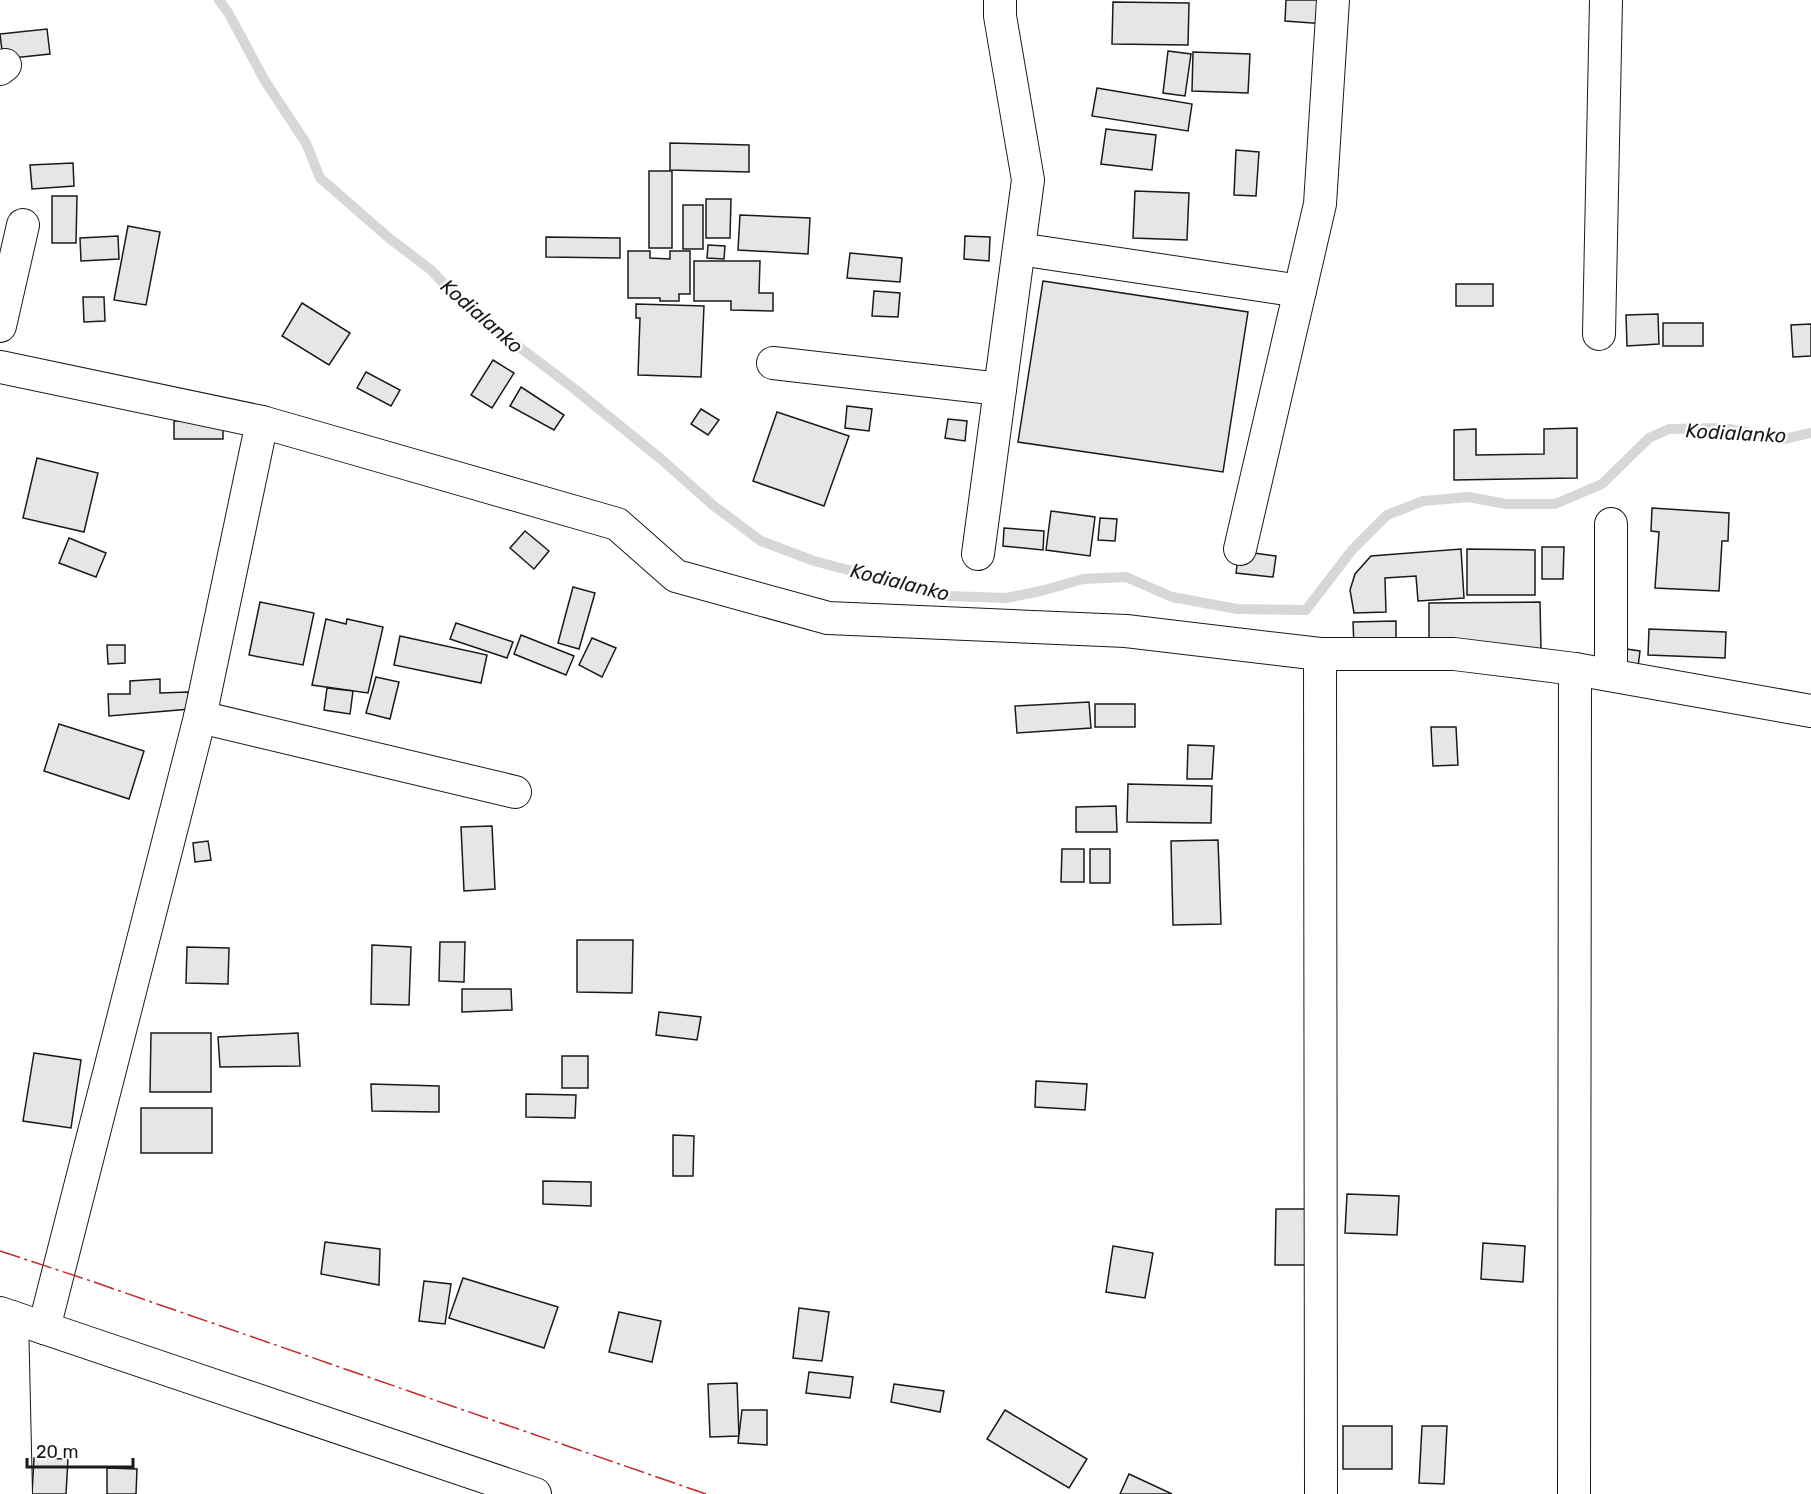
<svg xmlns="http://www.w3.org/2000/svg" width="1811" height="1494" viewBox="0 0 1811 1494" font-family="Rubik,sans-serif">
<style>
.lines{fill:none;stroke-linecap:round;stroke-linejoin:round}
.stream{stroke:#d7d7d7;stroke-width:10}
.building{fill:#e6e6e6;stroke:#1a1a1a;stroke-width:1.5}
.minor-casing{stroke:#1a1a1a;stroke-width:34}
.minor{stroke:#fff;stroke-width:32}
.power{stroke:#c62828;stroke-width:1.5;stroke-dasharray:21 4.5 3 4.5;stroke-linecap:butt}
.labels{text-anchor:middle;stroke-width:4.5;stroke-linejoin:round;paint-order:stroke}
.water-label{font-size:20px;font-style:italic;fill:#1a1a1a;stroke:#fff}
</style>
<rect width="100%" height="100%" fill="#fff"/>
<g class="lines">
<polyline class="stream" points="219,0 229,14 265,81 306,143 320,178 389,238 431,270 464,305 572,387 661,459 714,506 761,541 814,561 948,596 1006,598 1041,591 1083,579 1126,577 1172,597 1237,609 1306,610 1352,550 1387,515 1423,501 1469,497 1506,504 1555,504 1602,484 1649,438 1669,429 1724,428 1784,439 1811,433"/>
</g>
<g class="building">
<polygon points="1286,0 1328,0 1326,24 1285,21"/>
<polygon points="1113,2 1189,3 1188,45 1112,44"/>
<polygon points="47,29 50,54 3,59 0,34"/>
<polygon points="1168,51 1191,54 1185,96 1163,93"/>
<polygon points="1193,52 1250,54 1248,93 1192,91"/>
<polygon points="1097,88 1192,104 1188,131 1092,116"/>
<polygon points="1106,129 1156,135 1152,170 1101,164"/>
<polygon points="670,143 749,145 749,172 670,170"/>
<polygon points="1236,150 1259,152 1256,196 1234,195"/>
<polygon points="73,163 74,186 32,189 30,165"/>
<rect x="649" y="171" width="23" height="77"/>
<polygon points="1135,191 1189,193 1187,240 1133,238"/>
<polygon points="52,196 77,196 76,243 52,243"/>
<polygon points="706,199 731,199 730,238 706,238"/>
<rect x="683" y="205" width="20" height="44"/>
<polygon points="740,215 810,218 808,254 738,250"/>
<polygon points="128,226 160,232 146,305 114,300"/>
<polygon points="118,236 119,259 81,261 80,238"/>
<polygon points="965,236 990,237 989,261 964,259"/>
<polygon points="546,237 620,238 620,258 546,257"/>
<polygon points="708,245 725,246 724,259 707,258"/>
<polygon points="628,251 650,251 650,258 670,259 670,251 690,251 690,294 679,294 679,301 660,301 660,298 628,298"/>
<polygon points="850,253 902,258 900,282 847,278"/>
<polygon points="694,261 760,261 759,293 773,293 773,311 731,310 731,301 694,301"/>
<polygon points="1043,281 1248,312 1223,472 1018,442"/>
<rect x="1456" y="284" width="37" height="22"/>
<polygon points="874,291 900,293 898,317 872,316"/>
<polygon points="83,297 104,297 105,321 84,322"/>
<polygon points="302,303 350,333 329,365 282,336"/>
<polygon points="636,304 704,306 701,377 638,375 640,318 636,318"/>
<polygon points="1658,314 1659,344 1627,346 1626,315"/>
<rect x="1663" y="323" width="40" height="23"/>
<polygon points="1811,324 1811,356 1793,357 1791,325"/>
<polygon points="493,360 514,373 492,408 471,395"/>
<polygon points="366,372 400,390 391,406 357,388"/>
<polygon points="521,387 564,415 554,430 510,406"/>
<polygon points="847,406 872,409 869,431 845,428"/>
<polygon points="701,409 719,420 708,435 691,424"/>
<polygon points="777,412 849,436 824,506 753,481"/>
<polygon points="948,419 967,421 965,441 945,438"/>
<rect x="174" y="421" width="49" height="18"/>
<polygon points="1577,428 1577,478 1454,480 1454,430 1476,429 1476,455 1544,454 1544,429"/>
<polygon points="37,458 98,473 84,532 23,518"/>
<polygon points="1652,508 1729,513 1728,541 1722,541 1719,591 1655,588 1659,532 1651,531"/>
<polygon points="1051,511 1095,517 1090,556 1046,550"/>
<polygon points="1100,518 1117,519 1115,541 1098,540"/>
<polygon points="1004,528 1044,531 1043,550 1003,546"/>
<polygon points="525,531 549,551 534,569 510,548"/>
<polygon points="69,538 106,553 96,577 59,563"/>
<polygon points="1542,547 1564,547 1563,579 1542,579"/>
<polygon points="1461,549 1464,598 1418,601 1416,576 1385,578 1386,612 1354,613 1350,590 1355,574 1371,556"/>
<polygon points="1467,549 1535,550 1535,595 1467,595"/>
<polygon points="1239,551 1276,556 1273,577 1236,573"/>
<polygon points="573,587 595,593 579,649 558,643"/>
<polygon points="260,602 314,613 303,665 249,655"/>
<polygon points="1540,602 1541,650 1429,652 1429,603"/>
<polygon points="326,619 346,624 347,619 383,627 368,693 312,685"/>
<polygon points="1396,621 1396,646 1354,647 1353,622"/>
<polygon points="456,623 513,642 507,658 450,639"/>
<polygon points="1649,629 1726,632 1725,658 1648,655"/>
<polygon points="521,635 574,656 566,675 514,654"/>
<polygon points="400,636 487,655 481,683 394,665"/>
<polygon points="592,638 616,648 602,677 579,665"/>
<polygon points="107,645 125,645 125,663 108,664"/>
<polygon points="1612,647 1640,651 1637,675"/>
<polygon points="376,677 399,682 390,719 366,713"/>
<polygon points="160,679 160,693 188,692 190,709 109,716 108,694 130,694 130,681"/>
<polygon points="327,688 353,691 350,714 324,710"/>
<polygon points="1089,702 1091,728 1017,733 1015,706"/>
<rect x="1095" y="704" width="40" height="23"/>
<polygon points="59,724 144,751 129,799 44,771"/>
<polygon points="1431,727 1456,727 1458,765 1433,766"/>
<polygon points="1188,745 1214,746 1212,779 1187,779"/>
<polygon points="1128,784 1212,786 1211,823 1127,822"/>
<polygon points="1116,806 1117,832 1076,832 1076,807"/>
<polygon points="492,826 495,889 464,891 461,827"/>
<polygon points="1218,840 1221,924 1173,925 1171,841"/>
<polygon points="208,841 211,860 195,862 193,843"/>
<polygon points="1062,849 1084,849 1084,882 1061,882"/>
<rect x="1090" y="849" width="20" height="34"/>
<polygon points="577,940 633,940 632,993 577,992"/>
<polygon points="440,942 465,942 464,982 439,981"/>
<polygon points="372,945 411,947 409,1005 371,1004"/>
<polygon points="187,947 229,948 228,984 186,983"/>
<polygon points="462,989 511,989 512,1010 462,1012"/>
<polygon points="659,1012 701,1017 697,1040 656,1035"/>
<polygon points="151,1033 211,1033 211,1092 150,1092"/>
<polygon points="298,1033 300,1066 220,1067 218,1037"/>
<polygon points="34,1053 81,1060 71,1128 23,1121"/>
<rect x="562" y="1056" width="26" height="32"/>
<polygon points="1036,1081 1087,1084 1085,1110 1035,1107"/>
<polygon points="371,1084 439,1086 439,1112 372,1111"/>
<polygon points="526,1094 576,1095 575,1118 526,1117"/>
<rect x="141" y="1108" width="71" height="45"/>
<polygon points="673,1135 694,1136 693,1176 673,1176"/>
<polygon points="543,1181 591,1182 591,1206 543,1204"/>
<polygon points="1347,1194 1399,1196 1397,1235 1345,1233"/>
<polygon points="1276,1209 1314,1209 1313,1265 1275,1265"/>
<polygon points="325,1242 380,1249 379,1285 321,1274"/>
<polygon points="1483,1243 1525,1246 1523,1282 1481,1279"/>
<polygon points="1113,1246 1153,1253 1145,1298 1106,1292"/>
<polygon points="463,1278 558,1307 544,1348 449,1318"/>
<polygon points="424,1281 451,1284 445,1324 419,1321"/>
<polygon points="799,1308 829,1312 822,1361 793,1358"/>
<polygon points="619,1312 661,1321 652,1362 609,1352"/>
<polygon points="809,1372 853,1377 850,1398 806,1393"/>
<polygon points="737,1383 739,1436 710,1437 708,1384"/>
<polygon points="894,1384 944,1391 940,1412 891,1402"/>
<polygon points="742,1410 767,1410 767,1445 738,1443"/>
<polygon points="1005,1410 1087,1459 1069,1488 987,1439"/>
<rect x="1343" y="1426" width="49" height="43"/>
<polygon points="1422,1426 1447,1426 1444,1484 1419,1483"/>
<polygon points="34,1458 68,1459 66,1494 32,1494"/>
<polygon points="107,1468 137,1469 136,1494 107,1494"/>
<polygon points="1129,1474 1172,1494 1120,1494"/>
</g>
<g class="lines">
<defs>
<g id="minor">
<polyline points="0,69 5,65"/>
<polyline points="1019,249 1300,291"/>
<polyline points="0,326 23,225"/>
<polyline points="1599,334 1606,0"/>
<polyline points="773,363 1000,389"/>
<polyline points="0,367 262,422 617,524 676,576 828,618 1126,631 1320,654 1454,654 1575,669 1811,711"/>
<polyline points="1611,524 1611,675"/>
<polyline points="1240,549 1320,204 1333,0"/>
<polyline points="978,554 1028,180 1000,16 1000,0"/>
<polyline points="1320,654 1321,1494"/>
<polyline points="200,717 515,792"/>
<polyline points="0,1313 535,1494"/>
<polyline points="12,1317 16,1494"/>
<polyline points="44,1328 200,717 262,422"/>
<polyline points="1574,1494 1575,669"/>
</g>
</defs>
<use href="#minor" class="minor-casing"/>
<use href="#minor" class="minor"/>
<polyline class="power" points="0,1251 88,1280 706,1494"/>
</g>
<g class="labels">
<g class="water-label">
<text transform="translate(482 316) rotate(41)" y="7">Kodialanko</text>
<text transform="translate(1736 433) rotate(3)" y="7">Kodialanko</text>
<text transform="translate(900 582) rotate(14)" y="7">Kodialanko</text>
</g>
</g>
<path d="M27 1458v9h106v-9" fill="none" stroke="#1a1a1a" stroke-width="3"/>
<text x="36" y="1458" font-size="18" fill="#1a1a1a" stroke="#ffffff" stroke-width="4.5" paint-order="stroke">20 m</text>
</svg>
